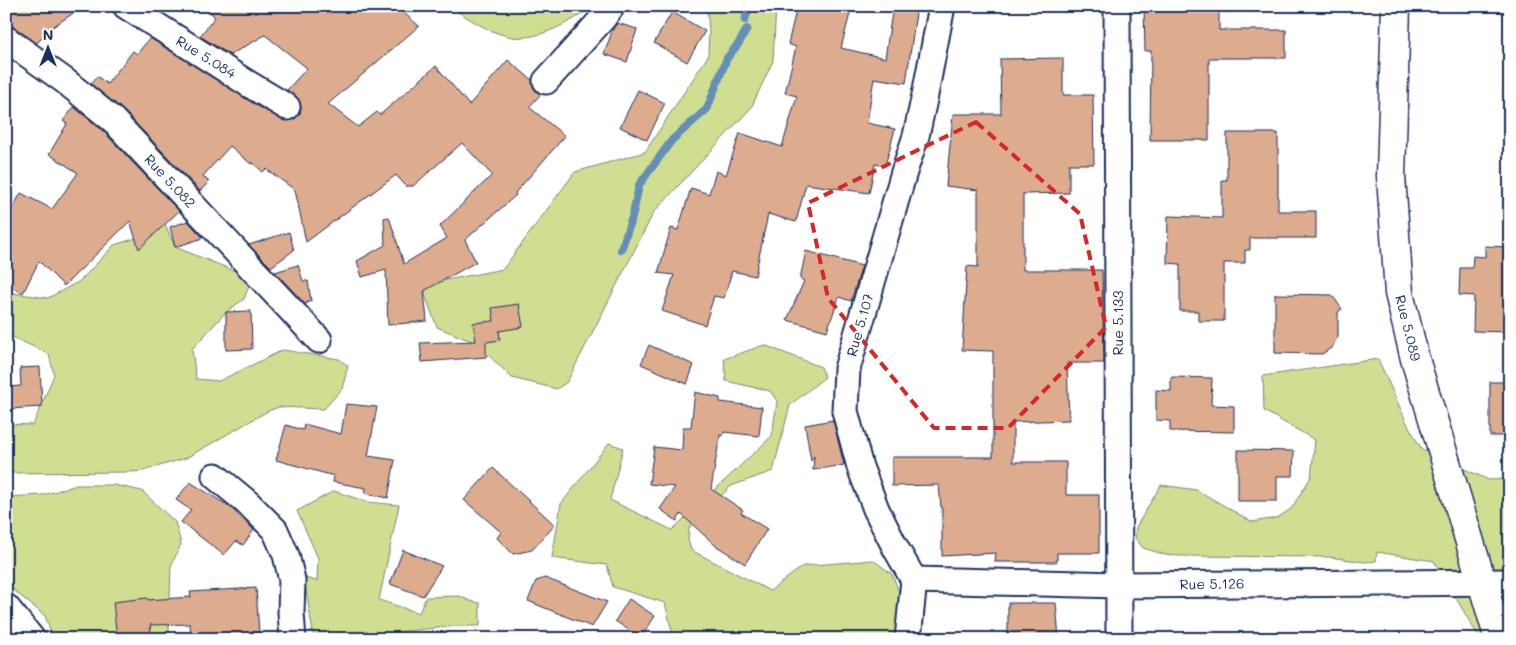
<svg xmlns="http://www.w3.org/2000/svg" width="1516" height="645" viewBox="0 0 1516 645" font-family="Mali,sans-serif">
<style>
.green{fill:#d0de92;stroke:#768678}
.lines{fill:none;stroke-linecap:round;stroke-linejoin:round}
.stream{stroke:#648eb8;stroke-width:8}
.building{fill:#ddac8f;stroke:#1b2f5e}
.minor-casing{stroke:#1b2f5e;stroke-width:29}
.tertiary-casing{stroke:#1b2f5e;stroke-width:31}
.minor{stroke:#fff;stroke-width:25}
.tertiary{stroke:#fff;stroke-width:28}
.marked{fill:none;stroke:#d62828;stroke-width:4;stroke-dasharray:10 6;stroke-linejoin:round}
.labels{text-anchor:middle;stroke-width:4.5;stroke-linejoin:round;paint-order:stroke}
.street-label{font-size:14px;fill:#1b2f5e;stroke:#fff}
</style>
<rect width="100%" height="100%" fill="#fff"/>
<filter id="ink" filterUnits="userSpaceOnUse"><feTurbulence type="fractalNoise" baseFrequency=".02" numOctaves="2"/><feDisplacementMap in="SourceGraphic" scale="10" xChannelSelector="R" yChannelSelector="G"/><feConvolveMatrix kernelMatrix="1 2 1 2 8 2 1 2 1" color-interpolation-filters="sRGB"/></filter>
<g filter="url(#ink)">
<g class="green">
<path d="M 449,6 L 594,6 C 573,21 538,41 512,37 C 489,33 468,18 449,6 Z"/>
<polygon points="707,6 776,6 773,61 751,108 654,212 567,382 557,389 512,378 476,343 437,327 425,295 426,284 503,269 575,172 645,152 708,56 709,31"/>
<polygon points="159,210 175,247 252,278 244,299 226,312 192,349 196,379 219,381 283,350 339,359 348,366 342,389 324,409 279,407 268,411 186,458 143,471 131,472 6,473 6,424 33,425 54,375 49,354 6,334 6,292 48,298 80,281 114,245 143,236"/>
<polygon points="764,345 821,367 825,377 790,405 773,471 731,486 689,528 688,540 691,550 770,591 803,566 873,560 892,574 906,609 899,639 674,639 665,603 613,587 607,565 552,558 561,504 609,443 623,448 610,500 672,530 772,436 777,401 770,391 726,381 724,359"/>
<polygon points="1378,359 1406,421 1422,450 1489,480 1510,479 1510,639 1480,639 1434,561 1377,552 1376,561 1365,562 1329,557 1180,556 1166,555 1143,548 1135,538 1136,527 1161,485 1197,490 1252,522 1277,518 1291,509 1311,477 1315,440 1264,411 1263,376"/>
<polygon points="77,485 114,485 142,491 175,522 181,544 171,566 169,629 172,639 53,639 45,616 6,584 6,497 43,495"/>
<polygon points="334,491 367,502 399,505 379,600 419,613 426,597 460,596 470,601 480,603 480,626 454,626 334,639 314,639 304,578 317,581 318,558 297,511"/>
</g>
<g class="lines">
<g class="stream">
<polyline points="745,20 749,6"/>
<polyline points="621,250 633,214 639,185 672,140 707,109 727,58 739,43 747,29"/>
</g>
</g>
<g class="building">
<polygon points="6,6 84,6 54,26 37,43 14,27 6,24"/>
<polygon points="204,6 396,6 419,26 328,104 358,127 377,112 380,115 436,66 469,105 508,60 532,80 533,86 536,91 541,94 529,107 565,136 515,193 516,195 465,240 476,262 424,291 427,321 388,325 386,270 362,277 357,261 385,245 384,218 389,217 404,264 447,238 440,226 492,175 462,143 413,186 406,186 396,175 306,242 295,190 266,169 263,172 252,162 251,164 230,146 203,176 209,182 200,191 123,110 91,84 97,76 107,84 133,51 137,54 150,38 280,119 287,121 294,119 300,114 301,107 299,100 287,90 307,68 265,35 230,55 200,36 215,17"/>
<polygon points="797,6 852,6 841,48 885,58 893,6 917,6 906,83 874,78 867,123 895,129 885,166 875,164 869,193 806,184 796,222 768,214 755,276 732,271 724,298 714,296 705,325 662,311 674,275 658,273 671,228 678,230 691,188 709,194 716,171 726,175 740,133 782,147 797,96 785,93 796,47 788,44"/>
<polygon points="1144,6 1219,6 1219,30 1286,30 1286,58 1209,58 1209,140 1150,140 1151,51 1145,51"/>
<polygon points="672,12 705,31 687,62 654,43"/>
<polygon points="617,23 637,29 627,62 604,54 613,29"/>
<polygon points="1063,58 1063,95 1093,95 1094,164 1069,164 1069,193 1023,194 1023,270 1102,270 1104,363 1067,363 1069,420 1013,422 1013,462 1066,462 1066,495 1099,495 1099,553 1057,553 1057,562 995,562 996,553 942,556 942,507 941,507 939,485 892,486 892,457 993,457 993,351 962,350 967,266 978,267 978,190 946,186 953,114 1001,114 1000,59"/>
<polygon points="638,90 665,103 647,140 620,127"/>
<polygon points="74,107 103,131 179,211 139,249 130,221 64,286 39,261 23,293 6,285 6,220 21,193 52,209 78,173 49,154 67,124 63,121"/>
<polygon points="1227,133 1278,133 1278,211 1316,211 1316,238 1250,238 1250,250 1245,250 1245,263 1224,263 1224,321 1198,321 1198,311 1180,311 1180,264 1167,263 1168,216 1222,218 1222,180 1227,180"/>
<polygon points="188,221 203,238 175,247 170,227"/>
<polygon points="289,232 294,250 271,267 249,245"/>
<polygon points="1485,246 1510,247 1510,332 1473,331 1474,296 1459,295 1460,268 1472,268 1473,256 1485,257"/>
<polygon points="806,251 862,266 851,301 839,297 827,331 787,320 804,281 800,279"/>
<polygon points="298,265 303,281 308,281 311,301 308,301 308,303 305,304 275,272"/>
<polygon points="1275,294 1332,295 1342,309 1338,312 1338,337 1331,348 1322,354 1275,353"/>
<polygon points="519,304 523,327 499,331 500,340 486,342 486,357 422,362 420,343 476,341 473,323 494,321 492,308"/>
<polygon points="251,311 252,349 226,350 226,312"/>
<polygon points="649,345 694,365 687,384 641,364"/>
<polygon points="40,367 42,407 9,409 7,387 21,386 20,368"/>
<polygon points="1171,377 1212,378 1211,405 1234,406 1234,432 1170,431 1170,421 1156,420 1156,390 1171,391"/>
<rect x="1490" y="382" width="20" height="54"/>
<polygon points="695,392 720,398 720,402 762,407 759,436 724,432 723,436 720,435 711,489 743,510 741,513 767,529 745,564 715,545 681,514 677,521 660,509 675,487 649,484 654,447 682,450 683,427 691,427"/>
<polygon points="346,404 377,407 368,456 395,460 388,498 365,493 366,488 333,482 334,476 276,460 286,425 303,430 304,424 341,434"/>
<polygon points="833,420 844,465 813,470 814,456 811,461 805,425"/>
<polygon points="1238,450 1294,451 1293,476 1277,476 1277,501 1238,501"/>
<polygon points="493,468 555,525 532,550 513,554 497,538 501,532 464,500"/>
<polygon points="190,482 230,507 254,530 243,545 236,541 224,555 181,522 191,510 176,500"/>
<polygon points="403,550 442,566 423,596 390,584"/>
<polygon points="545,578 607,602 592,627 528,601 536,581"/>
<polygon points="256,588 259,633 230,635 230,639 191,639 190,624 150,625 152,639 117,639 113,602 147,598 148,600 191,597 190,592"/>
<polygon points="629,599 655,616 641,638 615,621"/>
<polygon points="1008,603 1056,603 1059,639 1008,639"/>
</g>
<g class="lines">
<defs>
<g id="minor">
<polyline points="126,6 247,83 287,107"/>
<polyline points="1117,6 1119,639"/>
<polyline points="6,39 65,81 113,120 319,340"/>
<polyline points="546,81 604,17 612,6"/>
<polyline points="215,476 249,504 275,530 286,555 292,580 291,613 293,639"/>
<polyline points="914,580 1119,585 1510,582"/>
<polyline points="6,607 32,639"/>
<polyline points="908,639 914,580 895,547 876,509 860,467 845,411 847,369 904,172 916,136 925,95 942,6"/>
</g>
<polyline id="tertiary" points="1396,6 1391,176 1399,293 1415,359 1499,639"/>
</defs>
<use href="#minor" class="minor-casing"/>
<use href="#tertiary" class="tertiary-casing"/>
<use href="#minor" class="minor"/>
<use href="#tertiary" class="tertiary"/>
</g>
</g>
<path class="marked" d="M 976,122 L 1080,214 L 1106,327 L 1008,428 L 934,428 L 828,298 L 808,203 Z"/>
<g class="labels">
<g class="street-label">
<text transform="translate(206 57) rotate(32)" y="5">Rue 5.084</text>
<text transform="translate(170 181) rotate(47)" y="5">Rue 5.082</text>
<text transform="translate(1118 323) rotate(-90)" y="5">Rue 5.133</text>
<text transform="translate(860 325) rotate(-74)" y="5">Rue 5.107</text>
<text transform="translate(1408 328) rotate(76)" y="5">Rue 5.089</text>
<text transform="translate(1212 584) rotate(-1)" y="5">Rue 5.126</text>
</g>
</g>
<rect width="1516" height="645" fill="none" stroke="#fff" stroke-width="25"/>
<rect x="12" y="12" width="1491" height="620" fill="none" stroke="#1b2f5e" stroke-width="2" filter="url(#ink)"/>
<g transform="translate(48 48)" stroke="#ffffff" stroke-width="4" paint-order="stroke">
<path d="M0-4L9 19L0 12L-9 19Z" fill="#1b2f5e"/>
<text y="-8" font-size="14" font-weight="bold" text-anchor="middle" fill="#1b2f5e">N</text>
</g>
</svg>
